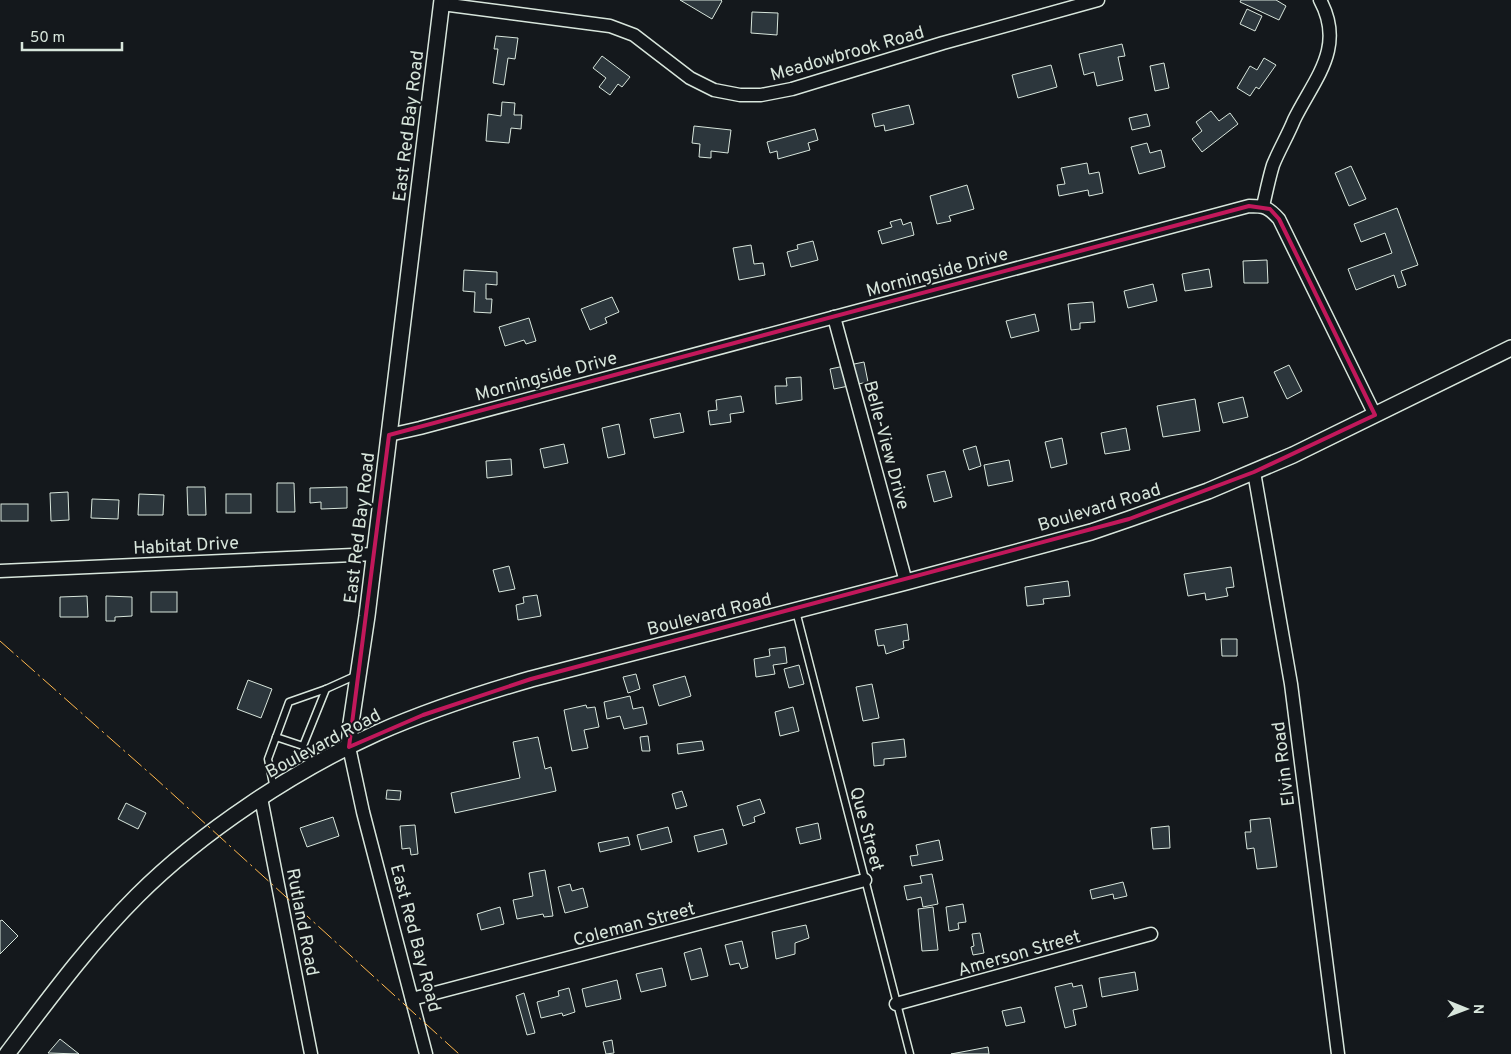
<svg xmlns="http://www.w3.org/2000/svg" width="1511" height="1054" viewBox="0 0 1511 1054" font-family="Overpass,sans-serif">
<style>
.building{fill:#2c363c;stroke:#d8e6dc}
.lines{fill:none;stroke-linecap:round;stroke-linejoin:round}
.service-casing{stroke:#d8e6dc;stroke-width:9}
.minor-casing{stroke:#d8e6dc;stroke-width:15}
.tertiary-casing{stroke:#d8e6dc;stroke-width:18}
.service{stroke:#14181c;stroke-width:6}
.minor{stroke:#14181c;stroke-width:12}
.tertiary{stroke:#14181c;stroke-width:15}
.power{stroke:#ffb74d;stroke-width:1;stroke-dasharray:18 4 2.5 4;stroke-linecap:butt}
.marked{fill:none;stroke:#c2185b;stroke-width:4;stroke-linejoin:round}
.labels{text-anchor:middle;stroke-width:4;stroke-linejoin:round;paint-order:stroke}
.street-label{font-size:18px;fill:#d8e6dc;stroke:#14181c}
</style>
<rect width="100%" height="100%" fill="#14181c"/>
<g class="building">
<polygon points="680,0 721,0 722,1 712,19"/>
<polygon points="1241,0 1276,0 1286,6 1279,20 1240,2"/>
<polygon points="1247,9 1262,16 1255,31 1240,24"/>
<polygon points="752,12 778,13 777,35 751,33"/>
<polygon points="496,36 518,38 515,59 508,58 504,85 493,83 498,49 494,49"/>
<polygon points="1122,44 1125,56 1118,57 1123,80 1097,86 1094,72 1084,75 1079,54"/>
<polygon points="602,56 630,77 622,87 618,84 610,95 599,87 606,78 593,68"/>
<polygon points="1264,58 1276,65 1259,89 1256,87 1250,96 1237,88 1250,66 1257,70"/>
<polygon points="1164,63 1169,88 1155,91 1150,66"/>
<polygon points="1051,65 1057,87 1018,98 1012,75"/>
<polygon points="502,102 515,103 514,115 522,115 521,129 511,128 509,143 486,141 488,114 501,116"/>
<polygon points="909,105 914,124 885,131 884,125 875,127 872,114"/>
<polygon points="1211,111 1219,121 1230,113 1238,124 1202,152 1192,139 1202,131 1196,122"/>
<polygon points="1147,114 1150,126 1132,130 1129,118"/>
<polygon points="694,126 731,130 728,153 711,151 711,158 699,157 700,144 692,143"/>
<polygon points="815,129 818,140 808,143 810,150 778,159 777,151 770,153 767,142"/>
<polygon points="1147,143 1150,153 1161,150 1165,167 1139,174 1131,147"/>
<polygon points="1087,163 1089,174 1099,172 1103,193 1089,196 1088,190 1059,196 1057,185 1065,184 1061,168"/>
<polygon points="1351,166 1366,199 1349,206 1335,173"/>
<polygon points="967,185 974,209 949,216 951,221 937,224 930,196"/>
<polygon points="1397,208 1418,265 1401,271 1406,285 1398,288 1394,275 1356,290 1348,269 1392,253 1385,233 1361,242 1354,224"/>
<polygon points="901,219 903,225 911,222 914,235 882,244 878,231 892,227 890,222"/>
<polygon points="813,241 818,260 791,267 787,252 798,249 797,245"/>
<polygon points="751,245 754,264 763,263 765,275 739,280 733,248"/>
<polygon points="1267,260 1268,283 1244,283 1243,261"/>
<polygon points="1209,269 1212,287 1185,291 1182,274"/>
<polygon points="464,270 497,272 497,285 486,284 486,299 492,299 491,313 474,312 475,292 463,291"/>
<polygon points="1153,284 1157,301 1128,308 1124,291"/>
<polygon points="612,297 619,312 605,318 607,323 590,330 581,309"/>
<polygon points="1093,302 1095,322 1080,323 1080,329 1071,330 1068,304"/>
<polygon points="1035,314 1039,331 1011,338 1006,321"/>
<polygon points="529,318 536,341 526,344 524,340 505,346 499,327"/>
<polygon points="864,362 868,382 834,389 830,369"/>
<polygon points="1289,365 1302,391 1287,399 1274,372"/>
<polygon points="801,377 802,400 776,404 775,386 787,386 786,378"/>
<polygon points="741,396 744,412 730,414 731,422 710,425 708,411 717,410 716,400"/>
<polygon points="1243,397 1248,417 1223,423 1218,403"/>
<polygon points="1195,399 1200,431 1163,437 1157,406"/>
<polygon points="680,413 684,432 654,438 650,419"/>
<polygon points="619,424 625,454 608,458 602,428"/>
<polygon points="1126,428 1130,450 1105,454 1101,433"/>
<polygon points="1062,438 1067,464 1051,468 1045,442"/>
<polygon points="564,444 568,463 544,468 540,449"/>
<polygon points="976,446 981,466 969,470 963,450"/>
<polygon points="511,459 512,475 487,478 486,461"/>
<polygon points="1009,460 1013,481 988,486 984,465"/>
<polygon points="945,471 952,497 934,502 927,475"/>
<polygon points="277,483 294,483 295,512 277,512"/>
<polygon points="187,487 205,487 206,515 188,515"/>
<polygon points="347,487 347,508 321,509 321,502 310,503 310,488"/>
<polygon points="68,492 69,520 51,521 50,493"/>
<polygon points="139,494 164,495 163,515 138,515"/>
<rect x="226" y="494" width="25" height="19"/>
<polygon points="92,499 119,500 118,519 91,518"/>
<rect x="1" y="504" width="27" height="17"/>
<polygon points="509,566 515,589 499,592 493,570"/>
<polygon points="1231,567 1234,587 1226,588 1228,596 1206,600 1205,593 1188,596 1184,574"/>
<polygon points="1068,581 1070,596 1043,599 1044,604 1027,606 1025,587"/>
<rect x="151" y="592" width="26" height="20"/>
<polygon points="537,595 541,616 518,620 516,605 524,603 523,597"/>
<polygon points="87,596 88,617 60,617 60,597"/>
<polygon points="106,596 132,597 132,616 115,617 115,621 106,621"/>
<polygon points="907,624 909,640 903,641 904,648 886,654 884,645 878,646 875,630"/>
<polygon points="1221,639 1237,639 1237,656 1222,656"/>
<polygon points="785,647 787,663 773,665 775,674 756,677 754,659 770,656 769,649"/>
<polygon points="799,665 804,684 789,688 784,669"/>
<polygon points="636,674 640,689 628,693 623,677"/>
<polygon points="685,676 691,696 659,706 653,685"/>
<polygon points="248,680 272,689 261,718 237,709"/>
<polygon points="872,684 879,718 863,721 856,687"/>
<polygon points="630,696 633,709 643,707 647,724 624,729 620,716 607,719 604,702"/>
<polygon points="586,705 587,708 595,707 599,727 584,730 588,748 572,751 564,710"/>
<polygon points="793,707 799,731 780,736 775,712"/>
<polygon points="648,736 650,751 642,751 640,737"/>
<polygon points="538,737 545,769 551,767 556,791 455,813 451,793 520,778 513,742"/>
<polygon points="904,739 906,757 884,759 884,765 874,766 872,743"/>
<polygon points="702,741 704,750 678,754 677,744"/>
<polygon points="387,790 401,791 400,800 386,799"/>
<polygon points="682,791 687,806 676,809 672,794"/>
<polygon points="760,799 765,813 754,817 755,822 743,826 737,806"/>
<polygon points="126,803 146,813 138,829 118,819"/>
<polygon points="333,817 339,836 307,847 300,828"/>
<polygon points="1270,818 1277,867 1257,869 1254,848 1247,849 1245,832 1251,832 1250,820"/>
<polygon points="818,823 821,839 800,844 796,828"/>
<polygon points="415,825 418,854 411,855 410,848 402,849 400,826"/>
<polygon points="1169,826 1170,848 1153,849 1151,828"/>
<polygon points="668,827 672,842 641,850 637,835"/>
<polygon points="723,829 727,844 698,852 694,836"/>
<polygon points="628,837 630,845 600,852 598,843"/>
<polygon points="939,840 943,860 912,866 910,856 918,855 916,845"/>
<polygon points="545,870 553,916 544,917 543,914 517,919 513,900 533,896 529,873"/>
<polygon points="932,874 938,904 923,907 921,897 907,900 904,886 922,883 920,876"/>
<polygon points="1123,882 1127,896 1114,899 1113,894 1092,899 1090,890"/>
<polygon points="570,884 572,891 583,888 588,907 565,913 558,887"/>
<polygon points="963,904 966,922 958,923 959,929 949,931 946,907"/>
<polygon points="500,907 504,924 481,930 477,914"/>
<polygon points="933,907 938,950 922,951 918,909"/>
<polygon points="2,920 18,936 0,954 0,921"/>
<polygon points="806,925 809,938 795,943 795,954 776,959 772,932"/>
<polygon points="980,933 984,953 973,955 971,947 974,946 972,934"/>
<polygon points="742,941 748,967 741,969 739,963 730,965 725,945"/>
<polygon points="701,948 708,976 691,980 684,953"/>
<polygon points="662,968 666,986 641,992 636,974"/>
<polygon points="1135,972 1138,990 1102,997 1099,978"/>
<polygon points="617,980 621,999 586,1007 582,989"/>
<polygon points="1072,983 1073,987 1082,985 1087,1007 1073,1010 1076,1025 1065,1028 1055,987"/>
<polygon points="569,988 575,1012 563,1016 562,1013 541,1018 537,1002 559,996 558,991"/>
<polygon points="524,993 535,1033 527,1035 516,996"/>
<polygon points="1021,1007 1025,1022 1006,1026 1002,1011"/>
<polygon points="60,1039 79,1054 48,1053"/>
<polygon points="612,1040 614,1053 606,1054 603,1042"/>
<polygon points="988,1047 989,1054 951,1054"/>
</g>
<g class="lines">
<defs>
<g id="service">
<polyline points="796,611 910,1054"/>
<polyline points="276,737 303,746 326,689"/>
<polyline points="303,746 312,766"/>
<polyline points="274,789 268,759 289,702 326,689 357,675"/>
</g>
<g id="minor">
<polyline points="442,4 610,26 634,35 690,78 714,90 740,95 761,95 792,89 943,43 1098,0"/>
<path d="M 1263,206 C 1266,193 1269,178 1273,165 C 1279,150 1288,135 1294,120 C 1314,79 1346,48 1320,0"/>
<polyline points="834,317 906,582"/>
<path d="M 389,435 L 420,428 L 1249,206 C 1265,206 1268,207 1279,219 L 1375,415"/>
<polyline points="1254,472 1291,684 1338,1054"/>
<polyline points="0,571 375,554"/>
<polyline points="349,747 363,812 426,1054"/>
<polyline points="261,798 311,1054"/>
<polyline points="412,999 865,880"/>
<polyline points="896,1004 1151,934"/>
</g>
<g id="tertiary">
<polyline points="349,747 351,723 367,616 442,0"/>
<path d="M 7,1054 C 48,1000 88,945 137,896 C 201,832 295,770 377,733 C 427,711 479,694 531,679 L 906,582 L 1091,532 L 1129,519 L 1208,491 L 1293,455 L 1511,348"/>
</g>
</defs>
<use href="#service" class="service-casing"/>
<use href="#minor" class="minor-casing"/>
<use href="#tertiary" class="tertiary-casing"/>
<use href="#service" class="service"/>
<use href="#minor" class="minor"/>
<use href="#tertiary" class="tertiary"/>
<polyline class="power" points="0,641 155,778 459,1054"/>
</g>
<path class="marked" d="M 1249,206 L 1270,209 L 1279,219 L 1375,415 L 1254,472 L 1129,519 L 531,679 L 423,715 L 349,747 L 389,435 Z"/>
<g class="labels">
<g class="street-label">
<text transform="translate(847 53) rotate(-16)" y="6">Meadowbrook Road</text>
<text transform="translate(408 126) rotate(-83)" y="6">East Red Bay Road</text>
<text transform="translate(937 272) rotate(-15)" y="6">Morningside Drive</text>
<text transform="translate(546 376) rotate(-15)" y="6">Morningside Drive</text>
<text transform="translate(887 445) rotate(75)" y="6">Belle-View Drive</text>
<text transform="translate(1099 507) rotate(-17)" y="6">Boulevard Road</text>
<text transform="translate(359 528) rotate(-83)" y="6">East Red Bay Road</text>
<text transform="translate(186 545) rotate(-3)" y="6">Habitat Drive</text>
<text transform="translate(709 614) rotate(-14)" y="6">Boulevard Road</text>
<text transform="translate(323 743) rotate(-28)" y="6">Boulevard Road</text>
<text transform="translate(1283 764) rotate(-97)" y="6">Elvin Road</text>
<text transform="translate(867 829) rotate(75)" y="6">Que Street</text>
<text transform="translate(303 922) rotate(79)" y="6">Rutland Road</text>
<text transform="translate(634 924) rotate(-15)" y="6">Coleman Street</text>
<text transform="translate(416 938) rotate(75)" y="6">East Red Bay Road</text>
<text transform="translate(1019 953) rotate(-16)" y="6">Amerson Street</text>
</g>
</g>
<g transform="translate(1466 1009) rotate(91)" stroke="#14181c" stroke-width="4" paint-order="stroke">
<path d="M0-4L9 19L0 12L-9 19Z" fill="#d8e6dc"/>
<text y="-8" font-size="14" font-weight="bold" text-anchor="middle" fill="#d8e6dc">N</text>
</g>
<path d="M22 42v8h100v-8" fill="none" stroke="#d8e6dc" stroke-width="2.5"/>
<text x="30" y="42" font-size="15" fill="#d8e6dc" stroke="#14181c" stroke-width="4" paint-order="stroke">50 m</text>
</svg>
